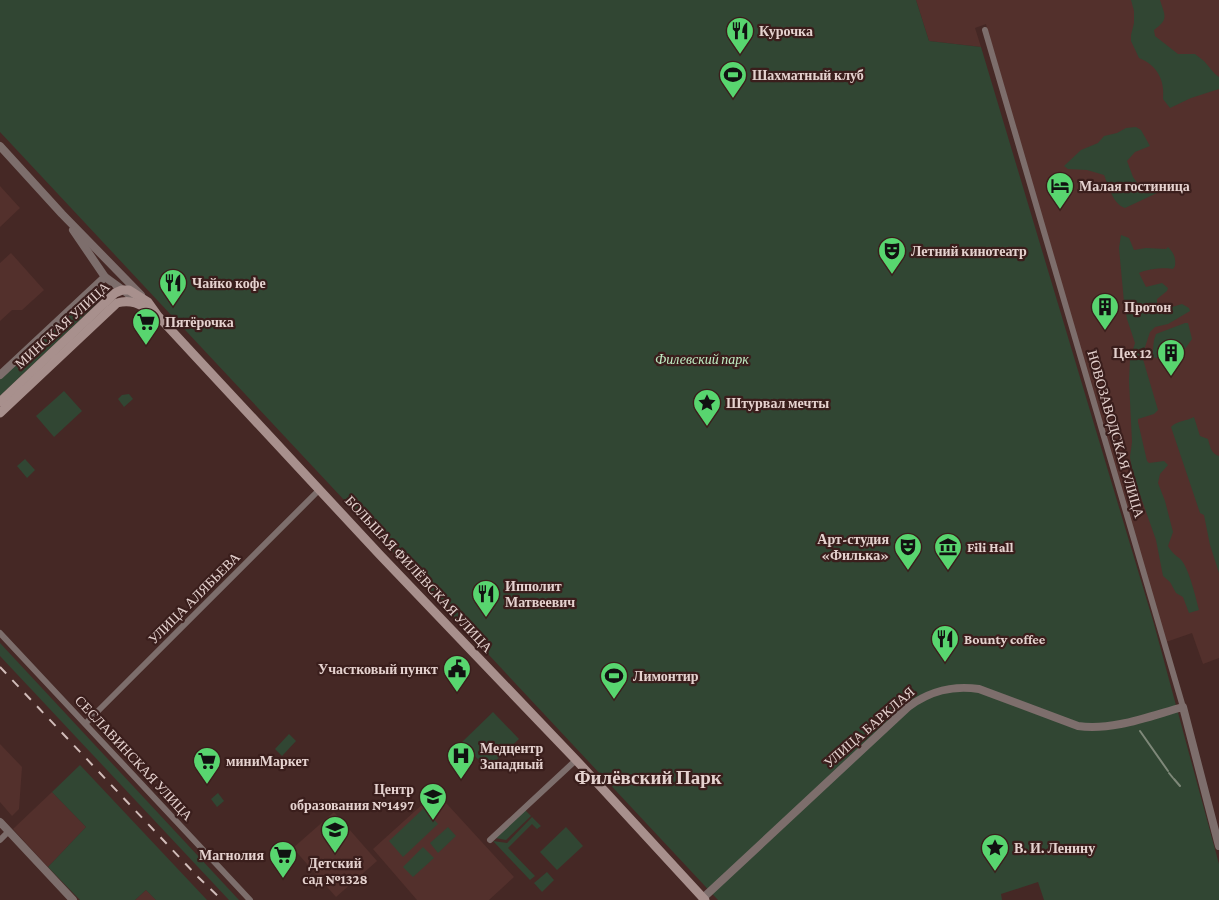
<svg xmlns="http://www.w3.org/2000/svg" width="1219" height="900" viewBox="0 0 1219 900" font-family="'Crimson Pro',serif">
<style>
.built{fill:#53302c}
.green{fill:#314633}
.lines{fill:none;stroke-linecap:round;stroke-linejoin:round}
.stream{stroke:#7e8879;stroke-width:2}
.minor{stroke:#7d6e6c;stroke-width:6}
.tertiary{stroke:#7d6e6c;stroke-width:8}
.secondary{stroke:#a8908d;stroke-width:9}
.rail{stroke:#d1bcb9;stroke-width:2;stroke-dasharray:9 9;stroke-linecap:butt}
.labels{text-anchor:middle;stroke-width:4.5;stroke-linejoin:round;paint-order:stroke}
.poi-label{font-size:14px;font-weight:bold;fill:#e5d2cf;stroke:#3a1e1c;text-anchor:start}
.street-label{font-size:14px;fill:#e5d2cf;stroke:#3a1e1c}
.park-label{font-size:14px;font-style:italic;fill:#bfecc3;stroke:#3a1e1c}
.district-label{font-size:19px;font-weight:bold;fill:#e5d2cf;stroke:#3a1e1c}
</style>
<rect width="100%" height="100%" fill="#452825"/>
<g class="built">
<polygon points="916,0 1219,0 1219,658 1203,664 1192,633 1166,642 986,24 975,28 981,47 929,41"/>
<polygon points="0,186 20,208 0,227"/>
<polygon points="11,253 44,290 22,310 12,310 0,321 0,263"/>
<polygon points="0,744 22,767 19,809 12,816 0,802"/>
<polygon points="52,792 86,827 48,867 13,829"/>
<polygon points="436,792 514,877 489,900 417,900 373,849"/>
<polygon points="334,812 377,861 336,897 293,848"/>
<polygon points="146,890 156,900 135,900"/>
</g>
<g class="green">
<polygon points="0,0 916,0 929,41 981,47 1154,624 1219,864 1219,900 1044,900 1038,882 1001,894 1002,900 718,900 0,132"/>
<path d="M 1131,0 L 1160,0 C 1165,16 1169,19 1154,30 L 1155,36 L 1178,54 L 1195,54 L 1204,61 L 1215,74 L 1219,77 L 1219,89 L 1191,98 L 1170,108 L 1163,99 C 1165,80 1157,65 1139,58 L 1131,41 L 1131,35 L 1134,23 L 1134,11 Z"/>
<path d="M 1136,127 L 1141,130 L 1150,146 L 1135,152 L 1127,161 L 1133,177 L 1140,187 L 1157,193 L 1125,208 C 1113,204 1109,187 1104,175 L 1087,170 L 1068,169 L 1064,166 L 1081,150 L 1098,143 L 1104,136 L 1117,133 L 1126,128 Z"/>
<path d="M 1121,235 L 1129,238 L 1134,250 L 1146,248 L 1166,249 L 1168,247 C 1174,253 1176,258 1175,266 L 1173,269 C 1166,267 1146,269 1139,273 L 1146,287 L 1162,283 L 1168,288 L 1167,291 L 1157,299 L 1157,305 L 1162,310 L 1182,304 L 1189,308 L 1190,311 L 1168,324 L 1155,327 L 1150,332 L 1142,356 L 1158,410 L 1154,414 L 1138,419 L 1138,422 L 1147,461 L 1149,463 L 1164,461 L 1168,465 L 1160,474 L 1158,483 L 1165,501 L 1173,532 L 1168,546 C 1174,557 1180,556 1184,564 C 1191,577 1195,595 1199,610 L 1189,613 L 1183,597 L 1176,593 L 1170,582 L 1163,576 L 1156,540 L 1132,472 L 1130,457 L 1132,442 L 1129,381 L 1130,359 L 1135,343 L 1127,319 L 1124,302 L 1119,248 Z"/>
<polygon points="101,286 110,291 0,396 0,379"/>
<polygon points="1185,323 1188,323 1192,339 1185,349 1157,358 1152,357 1154,340 1156,334"/>
<polygon points="64,391 82,411 54,437 36,416"/>
<polygon points="129,394 133,399 124,407 118,399 122,395"/>
<path d="M 1194,417 L 1200,436 L 1208,439 C 1210,446 1211,454 1219,456 L 1219,573 L 1210,545 L 1204,515 L 1200,513 L 1171,427 C 1176,421 1187,421 1194,417 Z"/>
<polygon points="25,459 35,470 27,478 17,466"/>
<polygon points="0,643 239,900 229,900 0,656"/>
<polygon points="493,712 519,739 487,769 462,742"/>
<polygon points="289,734 296,741 282,756 275,749"/>
<polygon points="80,765 207,900 156,900 146,890 135,900 80,900 48,867 86,827 52,792"/>
<polygon points="218,793 224,801 217,807 211,799"/>
<polygon points="424,808 438,824 403,857 389,841"/>
<polygon points="524,809 531,816 506,840 495,838"/>
<polygon points="532,817 541,826 537,829 532,824 508,848 535,876 530,880 493,841 507,843"/>
<polygon points="448,827 456,836 438,853 430,843"/>
<polygon points="566,827 583,846 557,870 540,852"/>
<polygon points="423,847 434,858 413,877 403,867"/>
<polygon points="547,872 554,880 542,892 534,883"/>
</g>
<g class="lines">
<g class="stream">
<polyline points="1140,731 1168,771"/>
<polyline points="1169,773 1173,778"/>
<polyline points="1174,779 1180,786"/>
</g>
<g class="minor">
<polyline points="985,30 1183,707"/>
<polyline points="0,633 250,900"/>
<polyline points="86,723 320,489"/>
<polyline points="0,840 9,831"/>
<polyline points="490,840 576,760"/>
</g>
<g class="tertiary">
<polyline points="0,146 62,214 141,295"/>
<polyline points="73,230 105,277 127,293 138,303"/>
<polyline points="0,375 105,277"/>
<polyline points="0,822 73,900"/>
<path d="M 703,898 L 908,707 C 930,691 952,685 979,689 L 1078,726 C 1113,731 1150,716 1183,707 L 1219,846"/>
</g>
<g class="secondary">
<polyline points="0,402 115,293 122,290 129,290 148,302 158,316 195,356 380,555 576,760 705,900"/>
<path d="M 0,413 L 117,303 C 131,299 140,304 152,312"/>
</g>
<polyline class="rail" points="0,667 198,877 222,900"/>
</g>
<defs>
<symbol id="restaurant-pin" viewBox="-11 -11 22 30"><path d="M0 17L-7.5 6A9.5 9.5 0 1 1 7.5 6Z" fill="#58d56f" stroke="#3a1e1c"/><path d="M-5-6h1v4h1v-4h1v4h1v-4h1v5L-1.5 .5V6h-2V.5L-5-1ZM5-6V6H3V1.5H1.5Q1.5-4 5-6Z" fill="#111"/></symbol>
<symbol id="stadium-pin" viewBox="-11 -11 22 30"><path d="M0 17L-7.5 6A9.5 9.5 0 1 1 7.5 6Z" fill="#58d56f" stroke="#3a1e1c"/><path d="M0-5a6.5 5 0 1 0 0 10a6.5 5 0 1 0 0-10ZM-3.5-1.8h7v3.6h-7Z" fill="#111"/></symbol>
<symbol id="hotel-pin" viewBox="-11 -11 22 30"><path d="M0 17L-7.5 6A9.5 9.5 0 1 1 7.5 6Z" fill="#58d56f" stroke="#3a1e1c"/><path d="M-6-4.5h1.5V1H6V5H4.5V3h-9V5H-6ZM-4 0a1.8 1.8 0 1 1 3.6 0ZM.5 0V-2.5h3Q6-2.5 6 0Z" fill="#111"/></symbol>
<symbol id="theatre-pin" viewBox="-11 -11 22 30"><path d="M0 17L-7.5 6A9.5 9.5 0 1 1 7.5 6Z" fill="#58d56f" stroke="#3a1e1c"/><path d="M-5-5.5Q0-4 5-5.5V0Q5 5 0 6Q-5 5-5 0ZM-3.3-2.5H-1v1.5H-3.3ZM1-2.5H3.3v1.5H1ZM-2.8 1Q0 5.5 2.8 1Z" fill="#111"/></symbol>
<symbol id="building-pin" viewBox="-11 -11 22 30"><path d="M0 17L-7.5 6A9.5 9.5 0 1 1 7.5 6Z" fill="#58d56f" stroke="#3a1e1c"/><path d="M-4-6H4V6H1V3H-1V6H-4ZM-2.5-4.3h1.7v1.8h-1.7ZM.8-4.3h1.7v1.8H.8ZM-2.5-1h1.7V.8h-1.7ZM.8-1h1.7V.8H.8Z" fill="#111"/></symbol>
<symbol id="supermarket-pin" viewBox="-11 -11 22 30"><path d="M0 17L-7.5 6A9.5 9.5 0 1 1 7.5 6Z" fill="#58d56f" stroke="#3a1e1c"/><path d="M-6-5.5h2.5l.6 2H6L4.5 2H-2.5L-4.4-4H-6ZM-1.5 3.2a1.3 1.3 0 1 0 .1 0ZM3 3.2a1.3 1.3 0 1 0 .1 0Z" fill="#111"/></symbol>
<symbol id="sight-pin" viewBox="-11 -11 22 30"><path d="M0 17L-7.5 6A9.5 9.5 0 1 1 7.5 6Z" fill="#58d56f" stroke="#3a1e1c"/><path d="M0-6L1.8-2.2L6-1.7L2.9 1.2L3.7 5.4L0 3.3L-3.7 5.4L-2.9 1.2L-6-1.7L-1.8-2.2Z" fill="#111"/></symbol>
<symbol id="museum-pin" viewBox="-11 -11 22 30"><path d="M0 17L-7.5 6A9.5 9.5 0 1 1 7.5 6Z" fill="#58d56f" stroke="#3a1e1c"/><path d="M0-6L6-3V-2H-6V-3ZM-5-1h2V3h-2ZM-1-1h2V3h-2ZM3-1h2V3H3ZM-6 4H6V6H-6Z" fill="#111"/></symbol>
<symbol id="civic-pin" viewBox="-11 -11 22 30"><path d="M0 17L-7.5 6A9.5 9.5 0 1 1 7.5 6Z" fill="#58d56f" stroke="#3a1e1c"/><path d="M-.6-6.5H3V-4.5H.6V-3L4-1V1h2V6H-6V1h2V-1L-.6-3ZM-1.2 2.5V6h2.4V2.5Z" fill="#111"/></symbol>
<symbol id="hospital-pin" viewBox="-11 -11 22 30"><path d="M0 17L-7.5 6A9.5 9.5 0 1 1 7.5 6Z" fill="#58d56f" stroke="#3a1e1c"/><path d="M-5-5h3v3.5h4V-5h3V5h-3V1.5h-4V5h-3Z" fill="#111"/></symbol>
<symbol id="school-pin" viewBox="-11 -11 22 30"><path d="M0 17L-7.5 6A9.5 9.5 0 1 1 7.5 6Z" fill="#58d56f" stroke="#3a1e1c"/><path d="M0-5L7-2L0 1L-7-2ZM-4 1L0 2.5L4 1V4Q0 6-4 4Z" fill="#111"/></symbol>
</defs>
<g fill-rule="evenodd">
<use href="#restaurant-pin" x="724" y="15" width="32" height="43"/>
<use href="#stadium-pin" x="717" y="59" width="32" height="43"/>
<use href="#hotel-pin" x="1044" y="170" width="32" height="43"/>
<use href="#theatre-pin" x="876" y="235" width="32" height="43"/>
<use href="#restaurant-pin" x="157" y="267" width="32" height="43"/>
<use href="#building-pin" x="1089" y="291" width="32" height="43"/>
<use href="#supermarket-pin" x="130" y="306" width="32" height="43"/>
<use href="#building-pin" x="1155" y="337" width="32" height="43"/>
<use href="#sight-pin" x="691" y="387" width="32" height="43"/>
<use href="#theatre-pin" x="892" y="531" width="32" height="43"/>
<use href="#museum-pin" x="932" y="531" width="32" height="43"/>
<use href="#restaurant-pin" x="470" y="578" width="32" height="43"/>
<use href="#restaurant-pin" x="929" y="623" width="32" height="43"/>
<use href="#civic-pin" x="441" y="653" width="32" height="43"/>
<use href="#stadium-pin" x="598" y="660" width="32" height="43"/>
<use href="#hospital-pin" x="445" y="740" width="32" height="43"/>
<use href="#supermarket-pin" x="191" y="745" width="32" height="43"/>
<use href="#school-pin" x="417" y="781" width="32" height="43"/>
<use href="#school-pin" x="319" y="814" width="32" height="43"/>
<use href="#sight-pin" x="979" y="832" width="32" height="43"/>
<use href="#supermarket-pin" x="267" y="839" width="32" height="43"/>
</g>
<g class="labels">
<g class="poi-label">
<text x="759" y="36">Курочка</text>
<text x="752" y="80">Шахматный клуб</text>
<text x="1079" y="191">Малая гостиница</text>
<text x="911" y="256">Летний кинотеатр</text>
<text x="192" y="288">Чайко кофе</text>
<text x="1124" y="312">Протон</text>
<text x="165" y="327">Пятёрочка</text>
<text x="1152" y="358" text-anchor="end">Цех 12</text>
<text x="726" y="408">Штурвал мечты</text>
<text x="889" y="544" text-anchor="end">Арт-студия<tspan x="889" dy="16">«Филька»</tspan></text>
<text x="967" y="552">Fili Hall</text>
<text x="505" y="591">Ипполит<tspan x="505" dy="16">Матвеевич</tspan></text>
<text x="964" y="644">Bounty coffee</text>
<text x="438" y="674" text-anchor="end">Участковый пункт</text>
<text x="633" y="681">Лимонтир</text>
<text x="480" y="753">Медцентр<tspan x="480" dy="16">Западный</tspan></text>
<text x="226" y="766">миниМаркет</text>
<text x="414" y="794" text-anchor="end">Центр<tspan x="414" dy="16">образования №1497</tspan></text>
<text x="1014" y="853">В. И. Ленину</text>
<text x="264" y="860" text-anchor="end">Магнолия</text>
<text x="335" y="868" text-anchor="middle">Детский<tspan x="335" dy="16">сад №1328</tspan></text>
</g>
<g class="street-label">
<text transform="translate(62 325) rotate(-42)" y="5">МИНСКАЯ УЛИЦА</text>
<text transform="translate(1116 434) rotate(74)" y="5">НОВОЗАВОДСКАЯ УЛИЦА</text>
<text transform="translate(419 574) rotate(47)" y="5">БОЛЬШАЯ ФИЛЁВСКАЯ УЛИЦА</text>
<text transform="translate(194 598) rotate(-45)" y="5">УЛИЦА АЛЯБЬЕВА</text>
<text transform="translate(869 727) rotate(-41)" y="5">УЛИЦА БАРКЛАЯ</text>
<text transform="translate(134 758) rotate(47)" y="5">СЕСЛАВИНСКАЯ УЛИЦА</text>
</g>
<g class="park-label">
<text x="702" y="364">Филевский парк</text>
</g>
<g class="district-label">
<text x="648" y="784">Филёвский Парк</text>
</g>
</g>
</svg>
